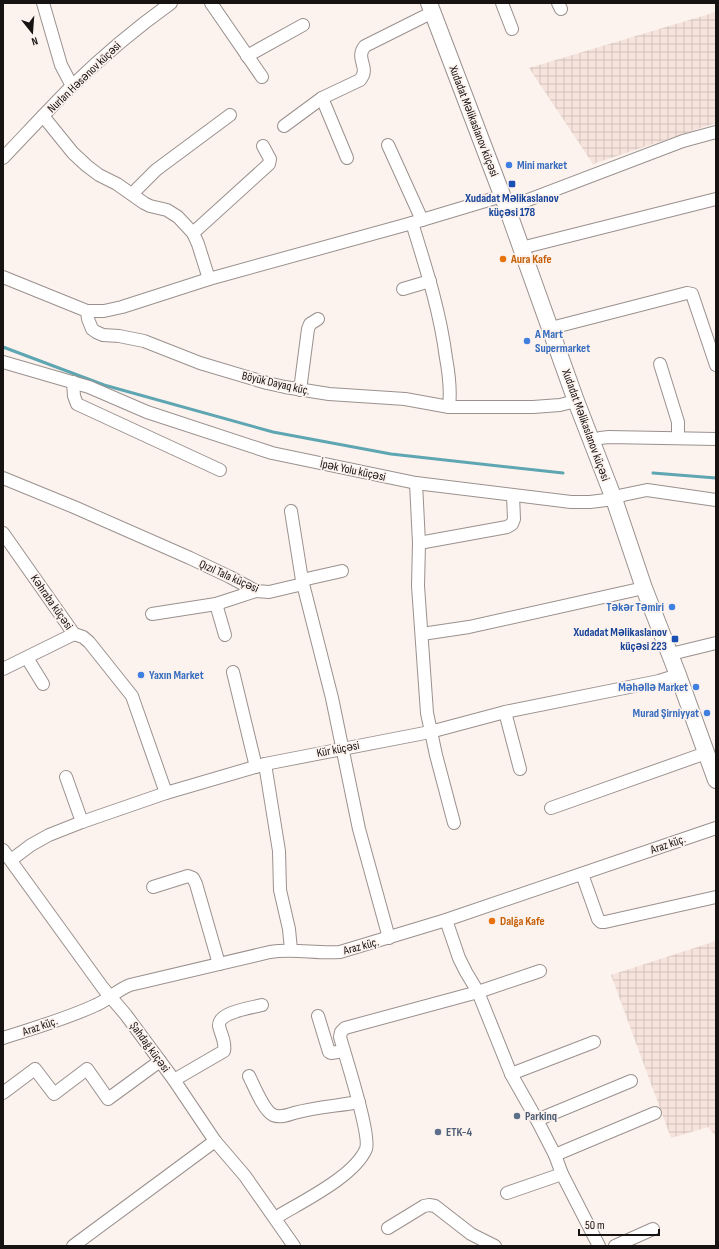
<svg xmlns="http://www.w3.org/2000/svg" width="719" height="1249" viewBox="0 0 719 1249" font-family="'Sofia Sans Condensed',sans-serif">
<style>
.industrial{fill:url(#industrial-grid)}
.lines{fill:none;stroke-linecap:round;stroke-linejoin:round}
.stream{stroke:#5da6b2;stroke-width:3}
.minor-casing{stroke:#9a918e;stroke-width:14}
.tertiary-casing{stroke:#9a918e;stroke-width:18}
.minor{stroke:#fff;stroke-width:12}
.tertiary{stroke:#fff;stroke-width:16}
.shop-dot{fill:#3f7fe0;stroke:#fcf2ee;stroke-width:1.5}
.transit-dot{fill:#1a4fb4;stroke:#fcf2ee;stroke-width:1.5}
.food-dot{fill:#e8710a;stroke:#fcf2ee;stroke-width:1.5}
.service-dot{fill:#5c6f8a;stroke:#fcf2ee;stroke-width:1.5}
.labels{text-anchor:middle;stroke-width:3.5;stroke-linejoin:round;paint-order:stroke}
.street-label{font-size:12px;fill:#161312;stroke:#fcf2ee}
.shop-label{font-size:12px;font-weight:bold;fill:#366cbe;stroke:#fcf2ee;text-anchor:start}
.transit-label{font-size:12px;font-weight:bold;fill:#164399;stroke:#fcf2ee}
.food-label{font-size:12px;font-weight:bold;fill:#c56008;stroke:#fcf2ee;text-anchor:start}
.service-label{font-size:12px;font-weight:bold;fill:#4e5e75;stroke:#fcf2ee;text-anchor:start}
</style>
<defs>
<pattern id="industrial-grid" width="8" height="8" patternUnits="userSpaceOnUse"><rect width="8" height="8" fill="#f6e3dc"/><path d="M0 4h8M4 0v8" fill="none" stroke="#d2c2bc"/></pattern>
</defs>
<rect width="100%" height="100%" fill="#fcf2ee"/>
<g class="industrial">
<polygon points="716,12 716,123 593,164 529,68"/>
<polygon points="716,941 716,1136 708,1127 671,1138 611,975"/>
</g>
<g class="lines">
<g class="stream">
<polyline points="3,347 104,385 273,432 391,454 563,473"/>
<polyline points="653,473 716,478"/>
</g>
<defs>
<g id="minor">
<polyline points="43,3 61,65 72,86"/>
<polyline points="211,3 262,77"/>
<polyline points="502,3 512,29"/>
<polyline points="558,3 561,9"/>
<polyline points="247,56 303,25"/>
<polyline points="322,98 347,158"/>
<polyline points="43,116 73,153 87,166 99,175 117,184 144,203 150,206 167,210 178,217 193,233 198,244 209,279"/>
<path d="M 284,126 L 322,98 L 360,80 C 371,67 354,59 365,46 L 433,12"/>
<polyline points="388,145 422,220"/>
<path d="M 3,158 C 26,134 49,109 73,85 C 104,55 136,28 171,3"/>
<polyline points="132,194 156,170 230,115"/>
<polyline points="507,208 683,141 716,132"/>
<path d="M 412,223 C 426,268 440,311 446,358 C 449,374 451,390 449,407"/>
<polyline points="193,233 269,164 270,159 263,146"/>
<polyline points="521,248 716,199"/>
<polyline points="3,277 87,311 104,311 122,307 209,279 412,223 502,196"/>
<polyline points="403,289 430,281"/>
<polyline points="87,311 88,319 92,329 96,332 103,335 119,336 144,341 200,363 267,383 285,387 329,394 405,399 449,407 533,407 560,405 576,401"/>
<polyline points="551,328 687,293 692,294 716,365"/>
<polyline points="3,362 89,387 147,412 272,453 416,483 571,502 590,502 614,499 623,495 647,490 716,500"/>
<polyline points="660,364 678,422 678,438"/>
<polyline points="73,382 74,396 77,404 220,470"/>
<polyline points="300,390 308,329 310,324 318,319"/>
<polyline points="592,442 600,438 609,437 716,439"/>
<polyline points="3,478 74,507 190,558 230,577 256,591 269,592 303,584"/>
<polyline points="416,483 419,543 418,586 427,713 436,755 454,823"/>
<polyline points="291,511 302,580 332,698 359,829 389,938"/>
<polyline points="3,533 74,634 83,637 89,642 132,696 166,793"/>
<polyline points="419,543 507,527 512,524 514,519 513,496"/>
<polyline points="302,580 342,571"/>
<polyline points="216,604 225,635"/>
<polyline points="152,614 216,604 256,591"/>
<polyline points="422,634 469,627 644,588"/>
<polyline points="671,654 716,643"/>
<polyline points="27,658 43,684"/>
<polyline points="3,669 74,634"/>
<polyline points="233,672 256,767"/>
<polyline points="505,712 520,769"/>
<polyline points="265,764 279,851 280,890 289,929 291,950"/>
<polyline points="66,777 82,822"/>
<polyline points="551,808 706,753"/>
<polyline points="3,850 103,988 126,1015 174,1080 215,1141 245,1176 294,1246"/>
<polyline points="11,860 31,845 49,835 82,822 166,793 265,764 430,732 505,712 659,681 678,675"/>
<polyline points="582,874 598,919 601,922 605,922 716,897"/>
<polyline points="153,887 188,876 193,878 196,884 219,964"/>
<polyline points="446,920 459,958 466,972 478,992 511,1074 537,1120 555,1155 562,1174 599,1246"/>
<polyline points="318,1016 329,1052 331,1053 344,1051"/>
<path d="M 3,1038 C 34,1028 66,1019 96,1005 C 108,1000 117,990 130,985 L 270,952 C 294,948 316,954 340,952 L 446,920 L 716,828"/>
<polyline points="511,1074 594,1042"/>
<path d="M 249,1076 C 254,1086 264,1111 273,1115 C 280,1118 288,1115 294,1113 C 316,1107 337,1106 359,1102"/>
<path d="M 174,1080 L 224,1051 C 226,1042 221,1035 219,1026 C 218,1012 251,1008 262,1005"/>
<polyline points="3,1093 35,1069 54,1094 87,1069 108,1099 160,1061"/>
<polyline points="537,1120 631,1081"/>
<polyline points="555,1155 655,1113"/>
<polyline points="507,1193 562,1174"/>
<path d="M 275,1218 C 301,1202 354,1177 366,1149 C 371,1135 345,1055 340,1037 L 341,1032 L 345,1028 L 478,992 L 540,971"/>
<polyline points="388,1228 424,1206 429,1205 435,1206 471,1234 495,1246"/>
<polyline points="73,1246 215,1141"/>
<polyline points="615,1246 653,1229"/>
</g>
<polyline id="tertiary" points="429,3 507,208 576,401 614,499 644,588 678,675 716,780"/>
</defs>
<use href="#minor" class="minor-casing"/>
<use href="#tertiary" class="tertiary-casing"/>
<use href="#minor" class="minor"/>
<use href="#tertiary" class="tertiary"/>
</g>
<g class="shop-dot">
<circle cx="509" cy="165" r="4"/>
<circle cx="527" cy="341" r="4"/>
<circle cx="672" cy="607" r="4"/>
<circle cx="141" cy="675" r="4"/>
<circle cx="696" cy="687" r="4"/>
<circle cx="707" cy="713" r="4"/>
</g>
<g class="transit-dot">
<rect x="508" y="180" width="8" height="8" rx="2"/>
<rect x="671" y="635" width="8" height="8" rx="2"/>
</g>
<g class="food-dot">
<circle cx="503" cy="259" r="4"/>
<circle cx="492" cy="921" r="4"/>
</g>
<g class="service-dot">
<circle cx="517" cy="1116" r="4"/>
<circle cx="438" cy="1132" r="4"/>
</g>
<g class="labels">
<g class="street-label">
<text transform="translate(84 77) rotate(-44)" y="4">Nurlan Həsənov küçəsi</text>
<text transform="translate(474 121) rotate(69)" y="4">Xudadat Məlikaslanov küçəsi</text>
<text transform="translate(276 383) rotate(13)" y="4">Böyük Dayaq küç.</text>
<text transform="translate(586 425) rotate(70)" y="4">Xudadat Məlikaslanov küçəsi</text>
<text transform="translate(353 470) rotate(12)" y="4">İpək Yolu küçəsi</text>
<text transform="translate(229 576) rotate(24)" y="4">Qızıl Tala küçəsi</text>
<text transform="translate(52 602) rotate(55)" y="4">Kəhraba küçəsi</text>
<text transform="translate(338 749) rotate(-11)" y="4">Kür küçəsi</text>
<text transform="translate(668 844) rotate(-19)" y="4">Araz küç.</text>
<text transform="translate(361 946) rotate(-15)" y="4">Araz küç.</text>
<text transform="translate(40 1026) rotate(-19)" y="4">Araz küç.</text>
<text transform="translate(150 1047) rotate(54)" y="4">Şahdağ küçəsi</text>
</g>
<g class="shop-label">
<text x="517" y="169">Mini market</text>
<text x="535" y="338">A Mart<tspan x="535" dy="14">Supermarket</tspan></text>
<text x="664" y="611" text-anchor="end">Təkər Təmiri</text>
<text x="149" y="679">Yaxın Market</text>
<text x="688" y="691" text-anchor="end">Məhəllə Market</text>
<text x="699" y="717" text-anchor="end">Murad Şirniyyat</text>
</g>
<g class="transit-label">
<text x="512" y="202">Xudadat Məlikaslanov<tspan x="512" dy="14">küçəsi 178</tspan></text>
<text x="667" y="636" text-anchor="end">Xudadat Məlikaslanov<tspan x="667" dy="14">küçəsi 223</tspan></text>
</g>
<g class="food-label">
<text x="511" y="263">Aura Kafe</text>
<text x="500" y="925">Dalğa Kafe</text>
</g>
<g class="service-label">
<text x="525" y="1120">Parkinq</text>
<text x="446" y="1136">ETK-4</text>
</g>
</g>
<rect width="719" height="1249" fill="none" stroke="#161312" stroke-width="8"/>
<g transform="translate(32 32) rotate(163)" stroke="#fcf2ee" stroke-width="3" paint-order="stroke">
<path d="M0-3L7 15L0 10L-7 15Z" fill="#161312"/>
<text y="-6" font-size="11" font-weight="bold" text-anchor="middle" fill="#161312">N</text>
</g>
<path d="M579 1229v6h80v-6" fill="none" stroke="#161312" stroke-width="2"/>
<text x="585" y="1229" font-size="12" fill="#161312" stroke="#fcf2ee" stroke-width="3" paint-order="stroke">50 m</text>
</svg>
